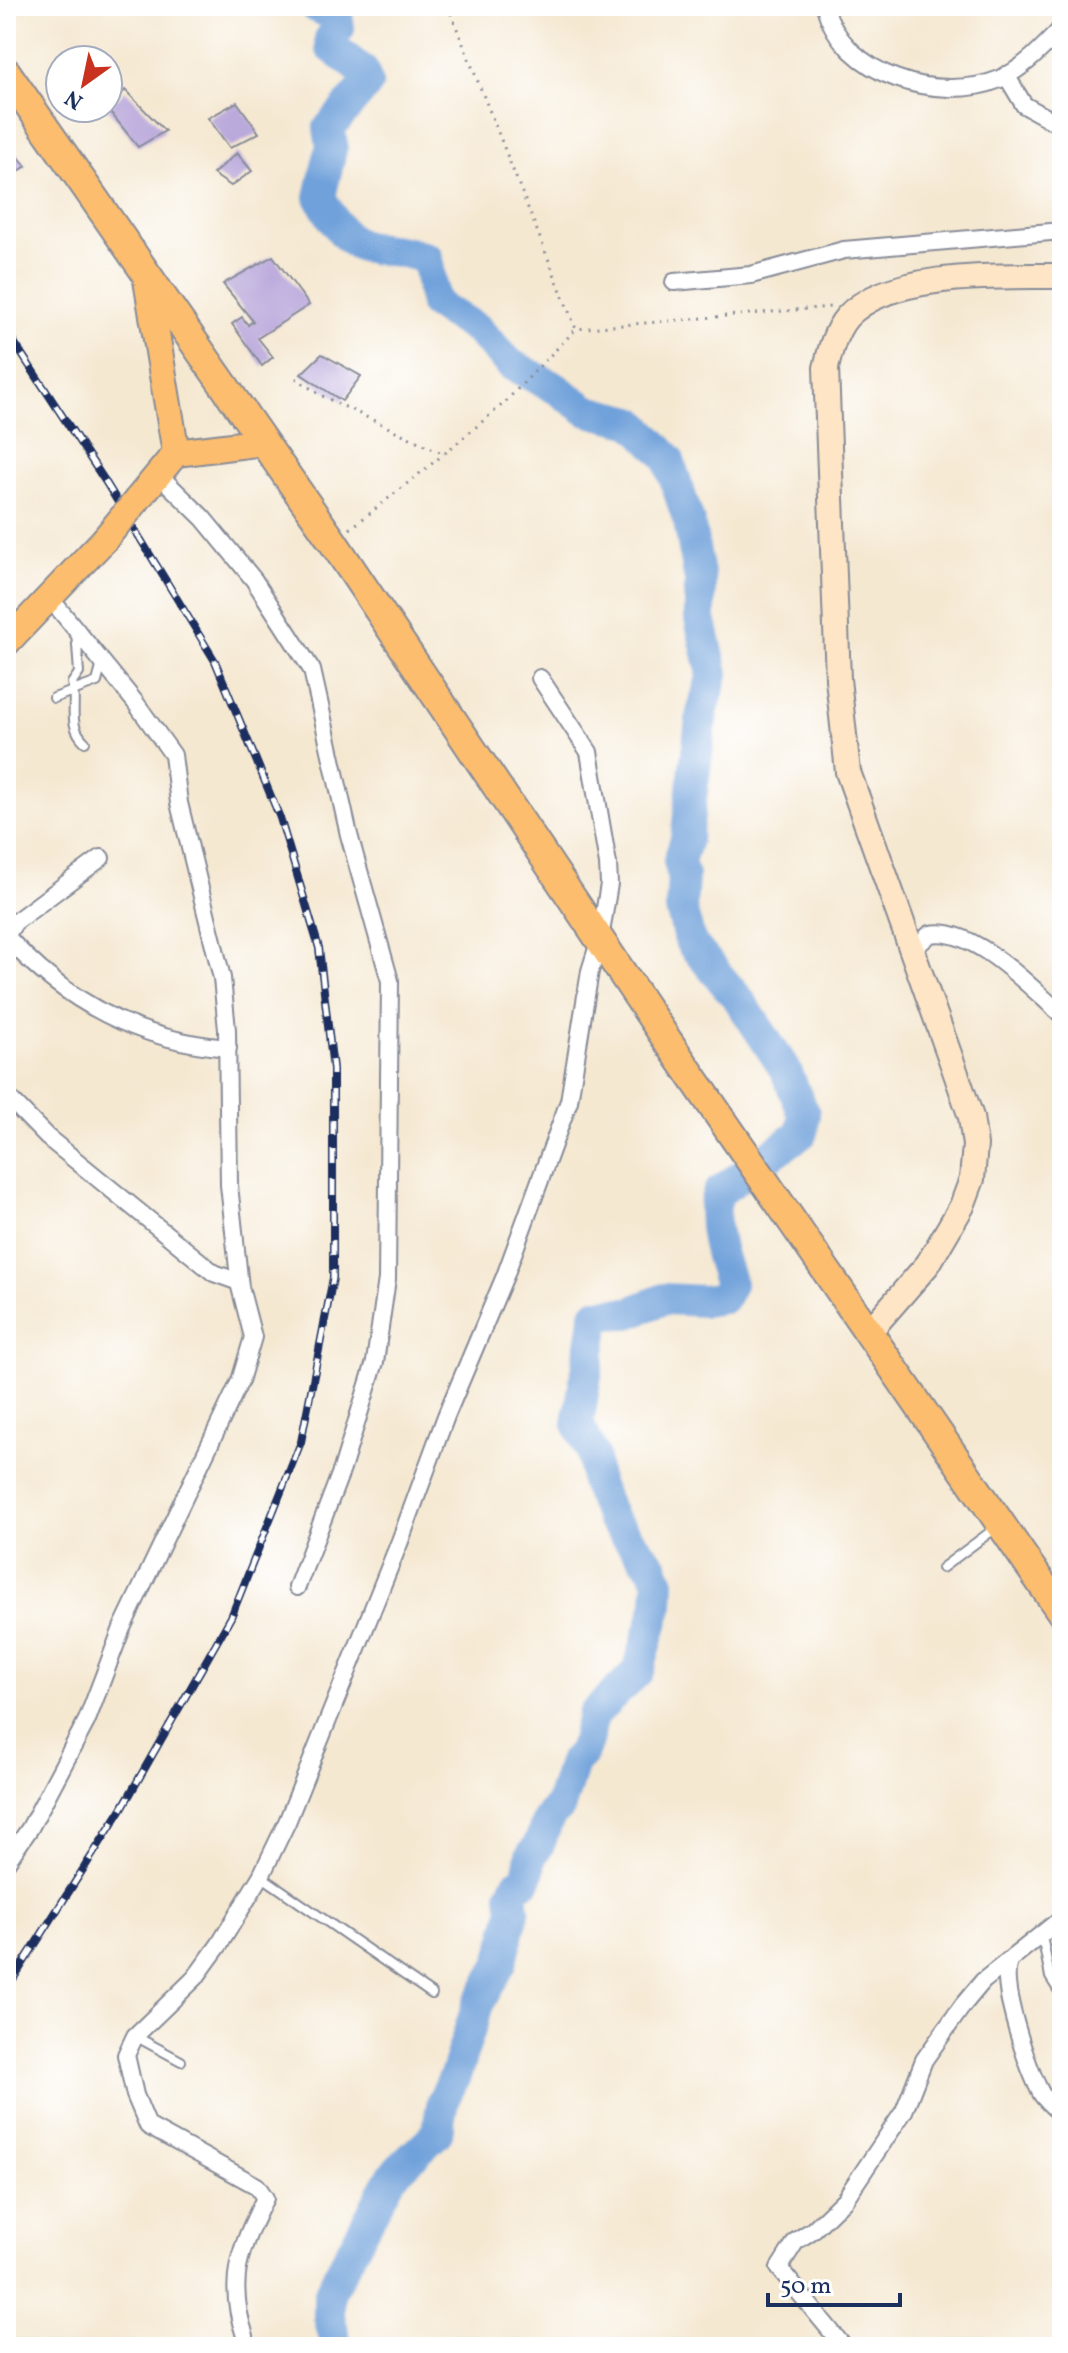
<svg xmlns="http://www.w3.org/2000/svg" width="1068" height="2353" viewBox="0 0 1068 2353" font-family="Vollkorn,serif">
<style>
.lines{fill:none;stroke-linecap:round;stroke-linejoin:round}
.river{stroke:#6fa1da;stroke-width:32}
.building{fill:#baa9db}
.service-casing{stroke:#888c98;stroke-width:12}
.minor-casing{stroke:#888c98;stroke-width:20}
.secondary-casing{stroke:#888c98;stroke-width:28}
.primary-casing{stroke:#888c98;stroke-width:30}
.trunk-casing{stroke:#888c98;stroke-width:32}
.path{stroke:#888c98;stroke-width:3;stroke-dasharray:2 6;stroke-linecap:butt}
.service{stroke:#fff;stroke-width:8}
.minor{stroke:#fff;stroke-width:16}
.secondary{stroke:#fee5c5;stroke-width:24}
.primary{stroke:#fcbd6e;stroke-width:26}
.trunk{stroke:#fcbd6e;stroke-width:28}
.rail-casing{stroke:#1b2f5e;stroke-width:8}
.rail{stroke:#fff;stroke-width:5;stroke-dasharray:15;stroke-linecap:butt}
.primary-bridge-casing{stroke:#888c98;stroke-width:30;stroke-linecap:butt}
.primary-bridge{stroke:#fcbd6e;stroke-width:26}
</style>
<rect width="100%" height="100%" fill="#fff"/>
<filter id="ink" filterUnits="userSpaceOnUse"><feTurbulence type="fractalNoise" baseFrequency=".0125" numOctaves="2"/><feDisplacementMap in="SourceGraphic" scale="16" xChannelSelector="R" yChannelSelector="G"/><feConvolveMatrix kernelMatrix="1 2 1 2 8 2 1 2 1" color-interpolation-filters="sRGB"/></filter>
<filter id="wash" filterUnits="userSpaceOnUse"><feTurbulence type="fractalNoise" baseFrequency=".006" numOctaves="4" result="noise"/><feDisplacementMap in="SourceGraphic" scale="32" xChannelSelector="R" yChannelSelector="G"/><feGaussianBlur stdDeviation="1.8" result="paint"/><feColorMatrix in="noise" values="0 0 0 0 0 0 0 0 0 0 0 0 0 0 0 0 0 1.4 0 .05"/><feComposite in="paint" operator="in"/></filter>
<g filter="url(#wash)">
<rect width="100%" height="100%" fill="#f5e8d1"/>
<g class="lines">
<path class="river" d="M 314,6 L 337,16 L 339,28 L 330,39 L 331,47 L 363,71 L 367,84 L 329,128 L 332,145 L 320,197 C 358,268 364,238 427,258 L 435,304 L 477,329 L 510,364 L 557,389 L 588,411 L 633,422 L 668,458 L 689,522 L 700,579 L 700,619 L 713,674 L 702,713 L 686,839 L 679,861 L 683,876 L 681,909 L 691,943 L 740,1001 L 786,1071 L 804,1114 L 802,1133 L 719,1192 C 707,1217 721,1258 730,1284 L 723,1298 L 704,1301 L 664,1299 L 629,1313 L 596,1314 L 578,1424 L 593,1454 L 596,1482 L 612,1519 L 653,1568 L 659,1582 L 658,1604 L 638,1671 L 593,1715 L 587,1741 L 582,1754 L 573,1763 L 560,1806 C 541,1818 546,1842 531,1855 L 527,1879 L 517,1884 L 512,1894 L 514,1911 L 501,1963 L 478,2004 L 455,2076 L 443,2100 L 437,2133 L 392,2176 L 329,2293 L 329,2316 L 337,2347"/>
</g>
<g id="blocks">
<g class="building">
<polygon points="125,90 165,131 138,147 108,109"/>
<polygon points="237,102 259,133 230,148 208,118"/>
<polygon points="6,141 26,166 6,181"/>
<polygon points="237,153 252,171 231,186 213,174"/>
<polygon points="273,256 309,305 258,338 273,357 262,366 232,324 242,317 248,325 253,321 223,284"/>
<polygon points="322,354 361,376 342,401 301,374"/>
</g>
</g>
</g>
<g filter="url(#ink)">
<use href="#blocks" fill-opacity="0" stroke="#888c98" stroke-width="2"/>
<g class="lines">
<defs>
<g id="service">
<path d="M 76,631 L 79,673 L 72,683 C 78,705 66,724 85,742"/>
<polyline points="54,698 97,682 102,663"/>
<polyline points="942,1568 997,1527"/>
<polyline points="261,1876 432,1994"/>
<polyline points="1042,1936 1050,1977 1062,1996"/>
<polyline points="135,2036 181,2061"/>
<polyline points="1061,2347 1062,2306"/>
</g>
<g id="minor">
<path d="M 825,6 C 842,76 939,104 1000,79 C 1025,68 1043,47 1062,28"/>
<polyline points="1006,75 1024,105 1062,126"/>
<polyline points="674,282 751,275 844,250 1062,231"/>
<polyline points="159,475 203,518 254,580 312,670 349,835 390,981 387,1279 375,1362 342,1469 297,1587"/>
<path d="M 101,858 L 15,922 L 6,936 C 65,1002 140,1041 228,1048"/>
<path d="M 911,951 L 930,934 C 973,925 1032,989 1062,1015"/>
<polyline points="6,1095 47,1137 214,1273 239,1282"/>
<polyline points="6,1863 30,1828 87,1720 122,1628 240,1381 253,1337 240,1287 229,1185 227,1030 222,978 179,803 173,755 135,702 50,598"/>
<path d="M 1008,1965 C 1001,1989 1028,2069 1041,2093 C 1045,2101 1056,2108 1062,2116"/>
<path d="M 245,2336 C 226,2280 240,2249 265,2198 L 257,2186 L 148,2126 L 135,2095 L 126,2055 L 135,2036 L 195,1978 L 219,1945 L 261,1876 L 287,1822 L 400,1541 L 446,1416 L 505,1276 L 569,1101 L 590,971 L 600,939 L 609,884 L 608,864 L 589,752 L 540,678"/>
<polyline points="844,2347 779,2268 796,2241 813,2230 845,2199 904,2111 924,2060 963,2005 983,1981 1062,1918"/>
</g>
<path id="secondary" d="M 868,1333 L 928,1264 L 962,1206 L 972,1179 L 975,1145 L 971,1117 L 953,1065 L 848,772 L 838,679 L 826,368 C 830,351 835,331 847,317 C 888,271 1005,276 1062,276"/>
<g id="primary">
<polyline points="146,274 176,453"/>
<polyline points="137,500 176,453 264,442"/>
<polyline points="6,643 104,540"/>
</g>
<polyline id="trunk" points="6,72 333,542 665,1037 1062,1613"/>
</defs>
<use href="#service" class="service-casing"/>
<use href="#minor" class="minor-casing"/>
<use href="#secondary" class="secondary-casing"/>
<use href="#primary" class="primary-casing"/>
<use href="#trunk" class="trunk-casing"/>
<g class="path">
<polyline points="448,6 576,329 830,307"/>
<polyline points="296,378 320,395 444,454 503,404 576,329"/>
<polyline points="350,529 444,454"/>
</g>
<use href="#service" class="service"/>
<use href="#minor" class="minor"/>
<use href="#secondary" class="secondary"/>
<use href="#primary" class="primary"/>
<use href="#trunk" class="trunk"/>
<defs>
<polyline id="rail" points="6,330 105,481 215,661 280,818 319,948 333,1069 333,1278 301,1442 231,1617 121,1810 6,1990"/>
</defs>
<use href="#rail" class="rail-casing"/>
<use href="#rail" class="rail"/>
<defs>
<polyline id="primary-bridge" points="104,540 137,500"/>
</defs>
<use href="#primary-bridge" class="primary-bridge-casing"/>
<use href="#primary-bridge" class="primary-bridge"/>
</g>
</g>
<rect width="1068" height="2353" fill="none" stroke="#fff" stroke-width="32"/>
<g transform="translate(84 84) rotate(213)"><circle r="38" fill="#ffffff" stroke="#a4acbf" stroke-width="2"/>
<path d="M0-6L14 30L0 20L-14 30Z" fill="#c8321e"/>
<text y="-12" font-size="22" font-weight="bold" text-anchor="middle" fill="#1b2f5e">N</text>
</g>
<path d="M768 2293v12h132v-12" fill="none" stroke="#1b2f5e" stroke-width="4"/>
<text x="780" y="2293" font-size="24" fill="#1b2f5e" stroke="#ffffff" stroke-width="6" paint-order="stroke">50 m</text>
</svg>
